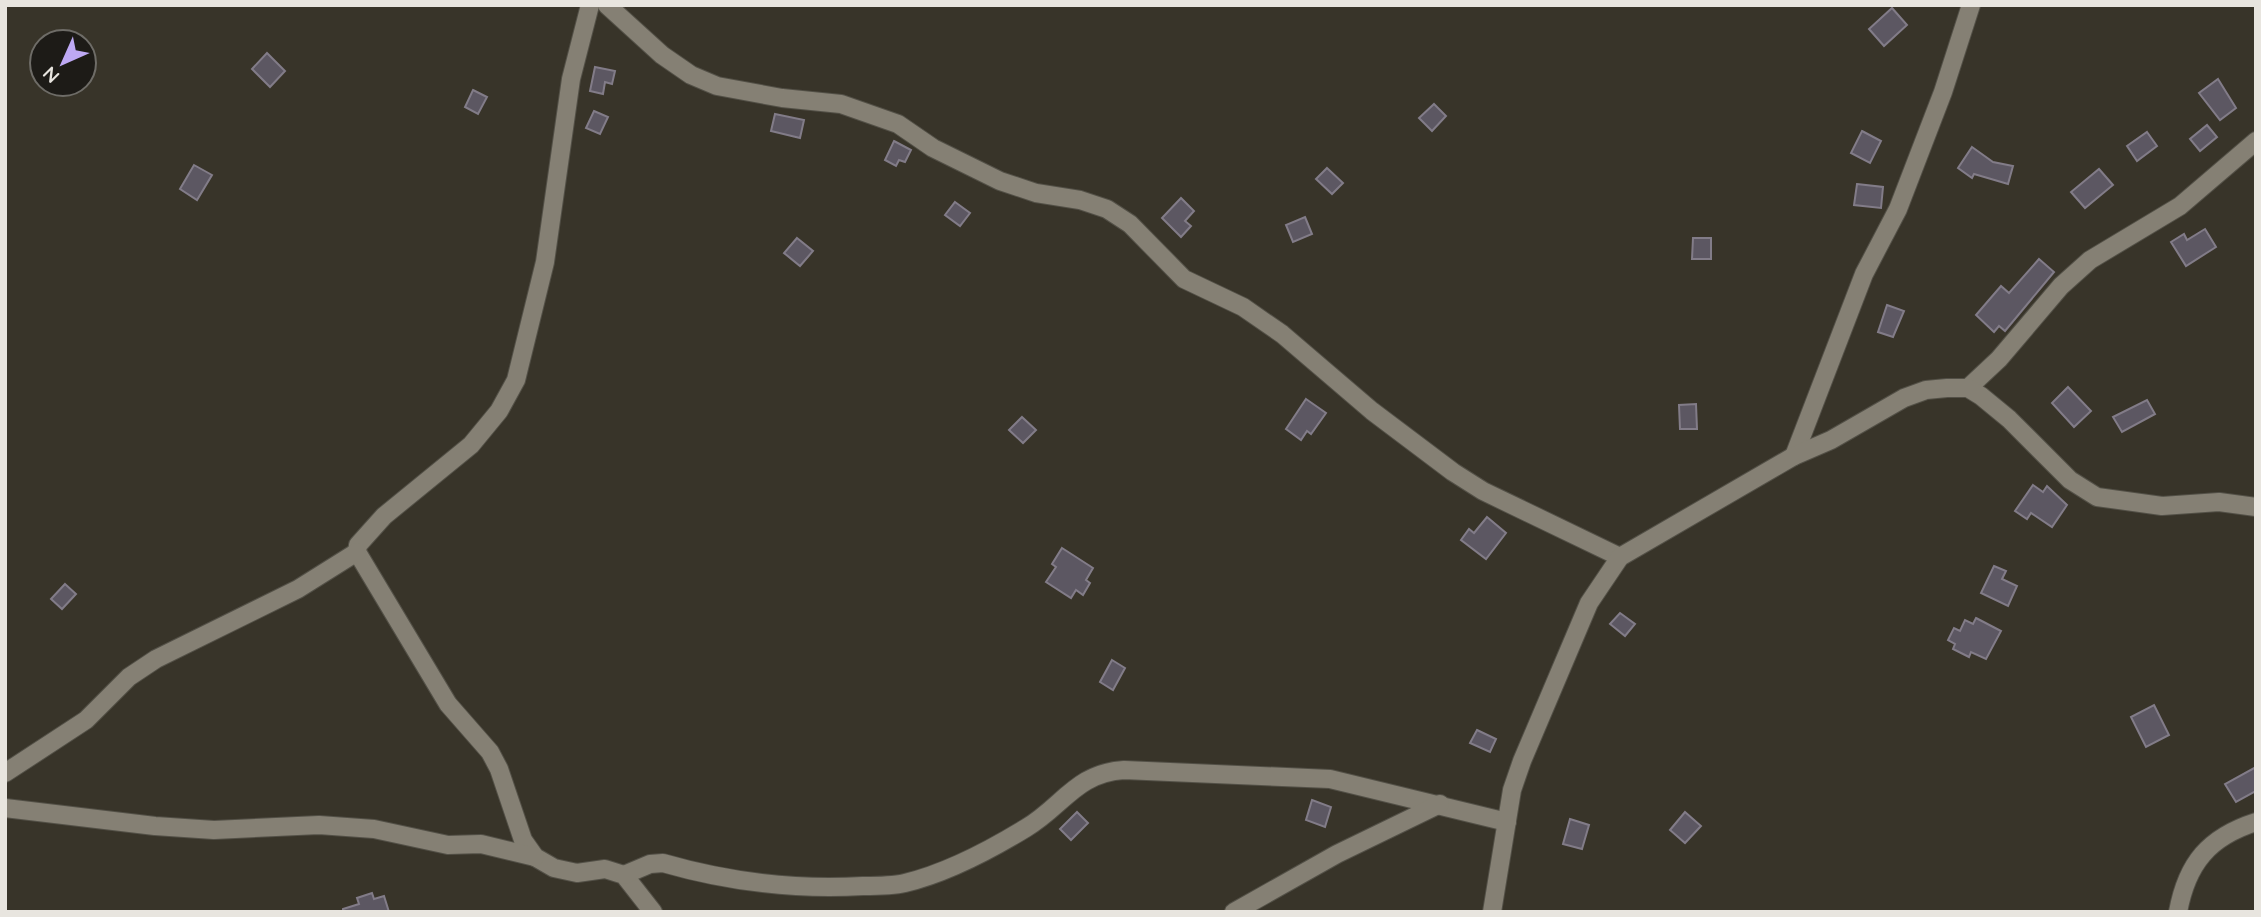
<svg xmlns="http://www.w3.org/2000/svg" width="2261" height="917" viewBox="0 0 2261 917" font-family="Quicksand,sans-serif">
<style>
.building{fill:#5c5762;stroke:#827c88;stroke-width:2}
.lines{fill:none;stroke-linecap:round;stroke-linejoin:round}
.street-casing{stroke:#535047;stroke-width:20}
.street{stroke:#858074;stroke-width:18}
</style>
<rect width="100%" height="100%" fill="#383429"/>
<g class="building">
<polygon points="1892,8 1907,25 1884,46 1869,29"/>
<polygon points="267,53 285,71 270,87 252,69"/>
<polygon points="595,67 615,71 612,84 605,82 603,94 590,91"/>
<polygon points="2218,79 2236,108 2220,120 2199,93"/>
<polygon points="473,90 487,97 478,114 465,107"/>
<polygon points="1434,104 1446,116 1432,131 1419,118"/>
<polygon points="594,111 608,117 600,134 586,128"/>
<polygon points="775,114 804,120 800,138 771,131"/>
<polygon points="2207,125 2217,137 2200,151 2190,139"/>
<polygon points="1862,131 1881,141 1870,163 1851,153"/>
<polygon points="2147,132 2157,146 2137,161 2127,146"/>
<polygon points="894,141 911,150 905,162 899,160 896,166 885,160"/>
<polygon points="1972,147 1993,162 2013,166 2008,184 1974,174 1972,178 1958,168"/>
<polygon points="194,165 212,175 197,200 180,189"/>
<polygon points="1327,168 1343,183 1332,194 1316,179"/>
<polygon points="2099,169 2113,185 2085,208 2071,192"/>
<polygon points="1857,184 1883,187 1881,208 1854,205"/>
<polygon points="1181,198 1194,211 1185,221 1191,226 1181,237 1162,218"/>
<polygon points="955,202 970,213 960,226 945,215"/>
<polygon points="1305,217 1312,234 1293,242 1286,225"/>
<polygon points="2205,229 2216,247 2186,266 2171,242 2184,234 2187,240"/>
<polygon points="797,238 813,251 800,266 784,253"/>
<polygon points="1693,238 1711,238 1711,259 1692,259"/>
<polygon points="2039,259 2054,272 2005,331 1999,326 1994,332 1976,315 2001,286 2009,293"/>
<polygon points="1887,305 1904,311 1893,337 1878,332"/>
<polygon points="2068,387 2091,411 2074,427 2052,403"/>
<polygon points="1306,399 1326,413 1311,434 1307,431 1301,440 1286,429"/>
<polygon points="2147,400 2155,414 2122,432 2113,417"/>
<polygon points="1696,404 1697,429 1680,429 1679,405"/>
<polygon points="1022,417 1036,430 1023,443 1009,430"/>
<polygon points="2033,485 2043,492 2047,486 2067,505 2052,527 2031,513 2027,519 2015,511"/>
<polygon points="1487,517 1506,533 1486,559 1461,540 1469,529 1474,533"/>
<polygon points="1062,548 1093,568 1086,580 1090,583 1083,595 1076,590 1071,598 1046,582 1056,567 1052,564"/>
<polygon points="1994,566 2006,571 2002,579 2017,586 2008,606 1981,593"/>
<polygon points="65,584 76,594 62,609 51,599"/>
<polygon points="1620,613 1635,624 1625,636 1610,624"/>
<polygon points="1976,618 2001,631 1986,659 1971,652 1969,657 1953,649 1955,644 1948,640 1954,628 1960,631 1965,620 1973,624"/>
<polygon points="1112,660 1125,668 1113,690 1100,682"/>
<polygon points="2154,705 2169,735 2146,747 2131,717"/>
<polygon points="1477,730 1496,739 1490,752 1470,743"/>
<polygon points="2256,767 2256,791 2236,802 2225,784"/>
<polygon points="1312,800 1331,807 1325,827 1306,820"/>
<polygon points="1077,812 1088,823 1071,840 1060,829"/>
<polygon points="1685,812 1701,826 1685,843 1670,830"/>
<polygon points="1570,819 1589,825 1582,849 1563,844"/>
<polygon points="372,893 374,899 384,896 389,912 343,912 343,909 359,904 357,898"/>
</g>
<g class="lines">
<defs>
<g id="street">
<polyline points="590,5 571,79 545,262 516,380 499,411 471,445 384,516 358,545 357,552 448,704 490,752 499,769 523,840 535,857 554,868 577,873 605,869 624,875 653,912"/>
<polyline points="607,5 662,55 691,75 717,86 782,98 841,104 898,124 933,148 1000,181 1036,193 1080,200 1107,209 1130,224 1184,279 1243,307 1282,334 1372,411 1453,472 1483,491 1620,557"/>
<polyline points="1968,388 1999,359 2061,286 2090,260 2180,206 2256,141"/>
<polyline points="1794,456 1864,274 1898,209 1943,92 1971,5"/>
<polyline points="5,773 86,720 129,677 156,659 298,589 357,552"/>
<polyline points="5,808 155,826 214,830 319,825 374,829 448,845 481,844 535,857"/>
<path d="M 624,875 L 650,864 L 663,863 C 729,882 795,890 863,886 C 877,886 892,886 905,883 C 947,873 990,850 1026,828 C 1063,806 1076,773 1124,770 L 1330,779 L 1507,822"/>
<polyline points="1234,912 1337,854 1440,804"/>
<polyline points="1492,912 1512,790 1522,761 1589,603 1620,557 1794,456 1831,440 1904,398 1926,390 1947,388 1968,388 1981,396 2009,419 2070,480 2097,497 2162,506 2219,502 2256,507"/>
<path d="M 2178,912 C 2187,863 2209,837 2256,822"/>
</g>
</defs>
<use href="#street" class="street-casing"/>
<use href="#street" class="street"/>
</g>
<rect width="2261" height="917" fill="none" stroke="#e8e5df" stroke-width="14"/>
<g transform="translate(63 63) rotate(225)"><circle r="33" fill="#1d1b17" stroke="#6e6c67" stroke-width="2"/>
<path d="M0-5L12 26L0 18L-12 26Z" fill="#bea9f4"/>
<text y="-10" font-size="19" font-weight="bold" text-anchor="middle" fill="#e8e5df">N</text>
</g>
</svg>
